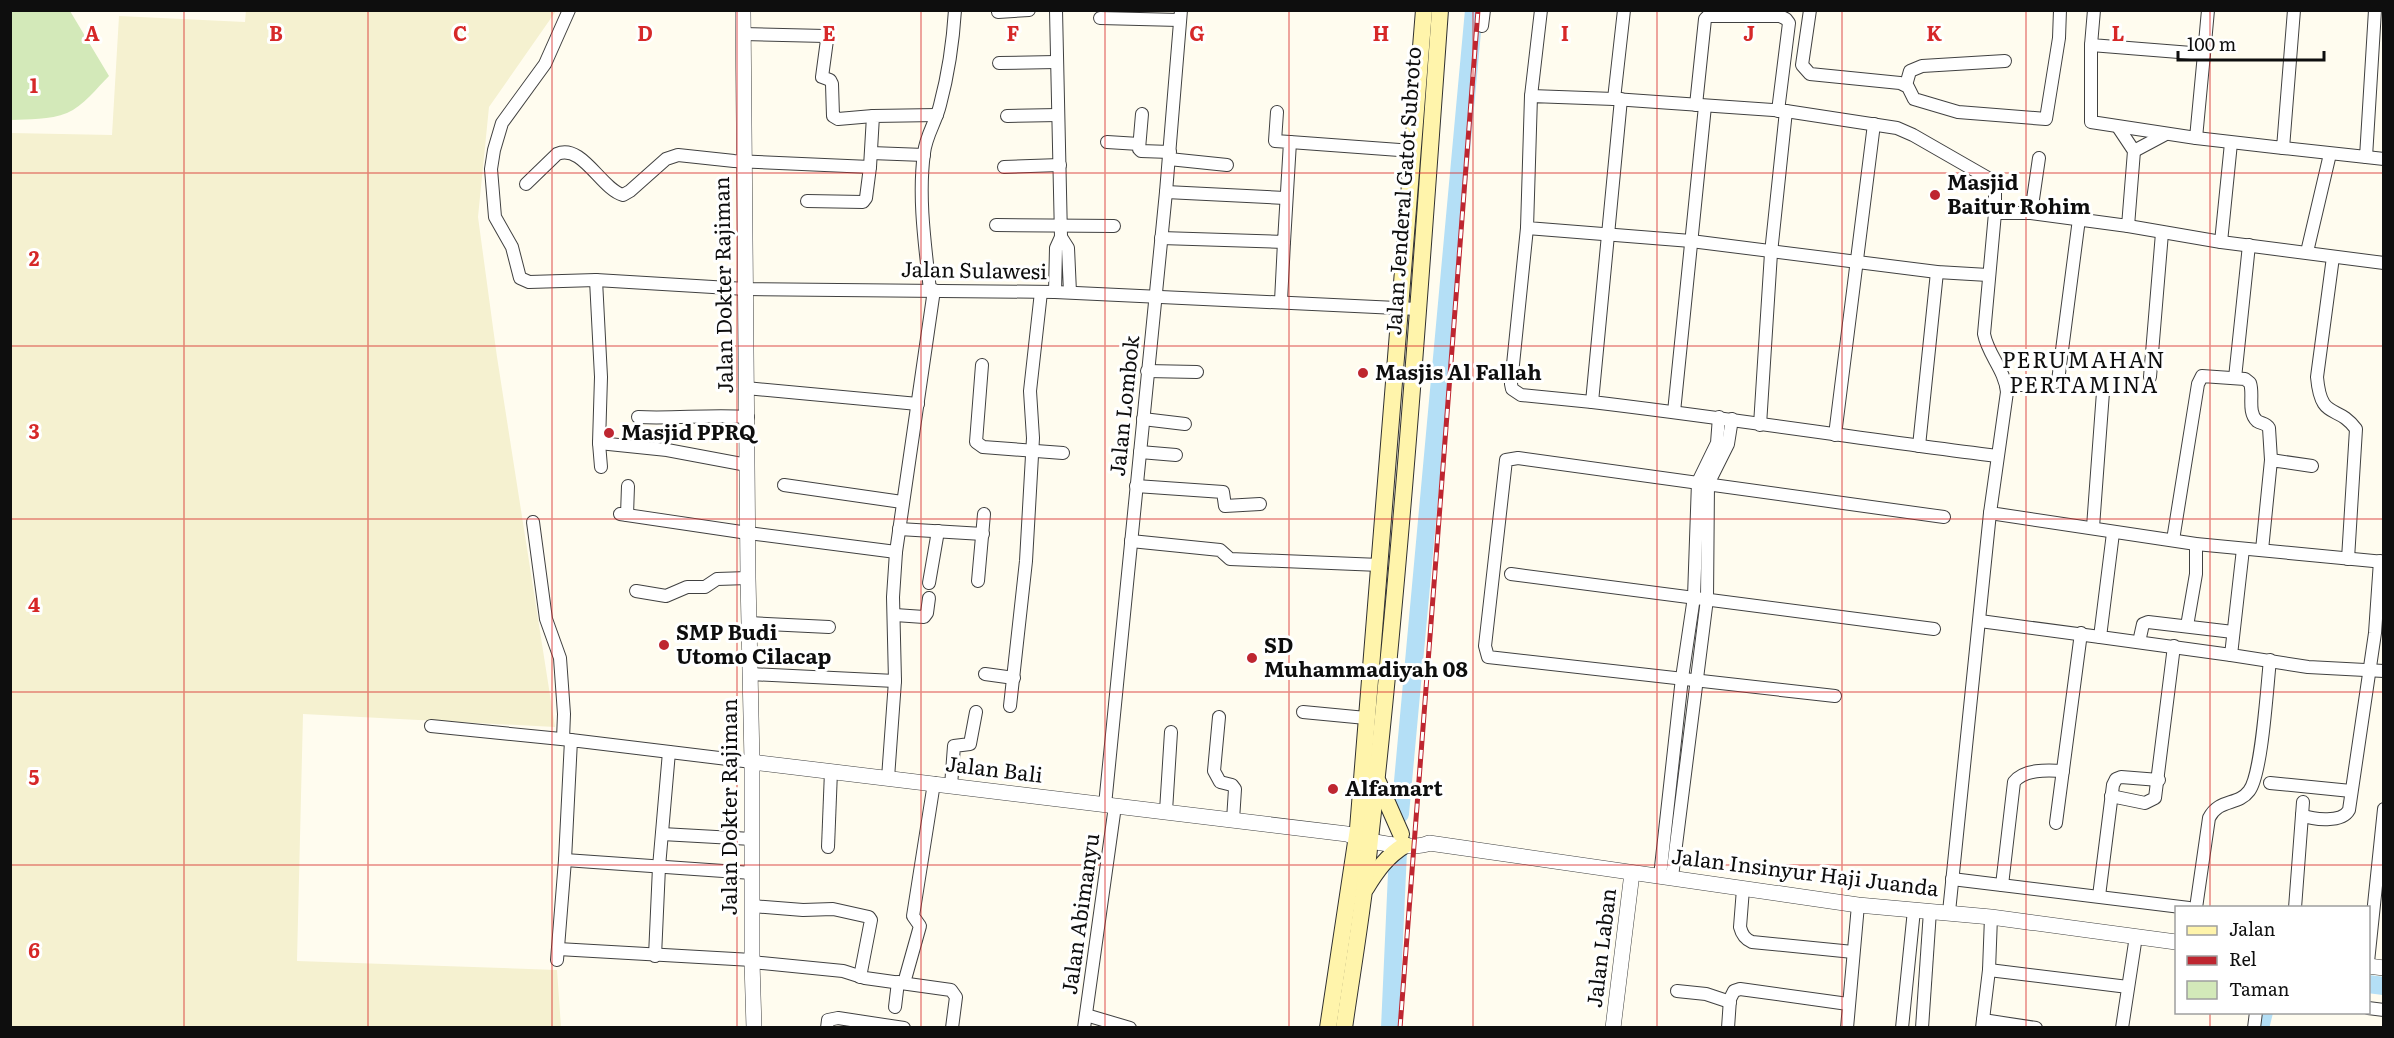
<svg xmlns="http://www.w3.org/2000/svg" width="2394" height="1038" viewBox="0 0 2394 1038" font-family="Literata,serif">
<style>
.farmland{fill:#f5f1d0}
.green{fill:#d3e9b9}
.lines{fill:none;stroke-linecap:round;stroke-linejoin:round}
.river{stroke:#b4dff6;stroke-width:18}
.minor-casing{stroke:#414141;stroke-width:14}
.tertiary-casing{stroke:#414141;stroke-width:16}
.secondary-casing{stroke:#303030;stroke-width:18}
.minor{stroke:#fff;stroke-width:12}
.tertiary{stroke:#fff;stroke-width:15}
.secondary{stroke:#fff4ab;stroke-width:16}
.rail-casing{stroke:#be2630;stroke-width:5}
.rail{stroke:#fff;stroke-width:3;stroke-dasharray:9;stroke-linecap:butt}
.grid{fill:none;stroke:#d62828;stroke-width:1.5;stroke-opacity:0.55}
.poi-dot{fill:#be2630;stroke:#fff;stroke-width:2}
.labels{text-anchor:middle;stroke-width:6;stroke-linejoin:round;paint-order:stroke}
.poi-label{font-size:21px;font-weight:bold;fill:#0e0e0e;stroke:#fff;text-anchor:start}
.street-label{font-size:21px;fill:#0e0e0e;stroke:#fff}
.neighbourhood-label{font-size:22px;letter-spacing:1.5px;fill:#0e0e0e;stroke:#fff}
.grid-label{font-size:20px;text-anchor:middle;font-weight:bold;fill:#d62828;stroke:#fff;stroke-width:6;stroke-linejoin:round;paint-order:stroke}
</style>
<rect width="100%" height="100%" fill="#fffcef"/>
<polygon class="farmland" points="246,10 556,11 489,107 478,217 497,357 555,727 303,714 297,961 557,970 561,1027 11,1028 11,133 112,135 119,16 245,22"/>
<path class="green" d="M 10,11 L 70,11 L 109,76 C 97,88 83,106 67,113 C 50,120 28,119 11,120 Z"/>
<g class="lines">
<g class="river">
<polyline points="1400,814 1474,10"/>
<polyline points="2368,984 2384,986"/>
<polyline points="1390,1028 1398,851"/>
<polyline points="2260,1028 2264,1012"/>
</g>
<defs>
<g id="minor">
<polyline points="569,10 545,64 502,123 494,150 491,169 495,217 512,247 520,278 529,282 596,280 746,289 1055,292 1418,309"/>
<polyline points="1056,10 1061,237"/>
<polyline points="1810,10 1802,65 1810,74 1900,83 1908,87 1914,99 1958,112 2046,119 2059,38 2060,10"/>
<polyline points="2094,10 2091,45 2204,54 2208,10"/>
<polyline points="998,12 1029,10"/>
<polyline points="1100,18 1179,20"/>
<polyline points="1482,26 1484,10"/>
<polyline points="743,34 825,36 827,40 822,77 830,80 832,84 833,116 838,119 873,116"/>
<polyline points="2091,45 2091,122 2196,138 2204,54"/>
<polyline points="999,63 1056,62"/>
<polyline points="1906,85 1910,71 1922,66 2005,61"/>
<polyline points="1531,96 1541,10"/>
<polyline points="1614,99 1624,10"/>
<path d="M 1621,99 L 1592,402 C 1727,418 1862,439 1997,456"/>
<polyline points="1696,105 1705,19 1708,16 1780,16 1786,19 1789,23 1778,111"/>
<polyline points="1142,114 1139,149 1141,151 1170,152"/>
<polyline points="1007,116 1058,115"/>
<path d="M 2118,127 L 2134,151 L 2128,226 L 2031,213 L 1995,213 L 1984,334 C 1988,355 2005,370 2007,392 L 1990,513 L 2196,544 L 2384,562"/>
<polyline points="2196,138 2283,148 2294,10"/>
<polyline points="1107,142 1139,144"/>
<polyline points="1290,142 1413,151"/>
<polyline points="2283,148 2366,157 2375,10"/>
<polyline points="2134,151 2164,135"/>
<polyline points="871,153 924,155"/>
<polyline points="2366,157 2384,159"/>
<polyline points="1169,159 1227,165"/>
<polyline points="1004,167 1060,165"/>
<path d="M 526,184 L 557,154 C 582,143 601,189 623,195 L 630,191 L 666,159 L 678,155 L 734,161 L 870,167 L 873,116 L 937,115"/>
<polyline points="1166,192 1285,198"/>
<polyline points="807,201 863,202 866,198 870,167"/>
<polyline points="2031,213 2039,158"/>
<polyline points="996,225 1114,226"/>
<polyline points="2128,226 2221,242 2384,263"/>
<polyline points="1527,228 1511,384 1512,389 1521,395 1592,402"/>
<polyline points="1161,238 1284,242 1290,142 1275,141 1277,112"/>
<polyline points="2221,242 2231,143"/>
<polyline points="2307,252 2330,154"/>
<path d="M 2333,257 L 2317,377 C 2321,422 2337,403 2356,429 L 2348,559"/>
<polyline points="1988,275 1937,272 1691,241 1527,228 1531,96 1614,99 1786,111 1897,128 1913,135 1988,178 1995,189 1995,213"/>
<polyline points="596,280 601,377 599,443 601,467"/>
<path d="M 930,290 C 925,245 918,197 924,153 C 926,135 936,122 940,105 C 948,75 953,42 955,10"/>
<polyline points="1055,292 1056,248 1061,237 1068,248 1070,292"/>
<polyline points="1281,301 1284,242"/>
<polyline points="982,365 976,442 983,447 1063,453"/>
<polyline points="1147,371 1197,372"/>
<polyline points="2150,377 2162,233"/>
<polyline points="2235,378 2249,245"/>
<polyline points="2006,385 2047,385 2058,381 2079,219"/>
<polyline points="746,388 918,404"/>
<polyline points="1674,412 1705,106"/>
<path d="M 638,417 C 675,419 711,414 748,417"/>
<polyline points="1143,419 1185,424"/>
<polyline points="1760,425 1771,253 1786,111"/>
<polyline points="1835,435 1874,124"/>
<polyline points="599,443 667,450 747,465"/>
<polyline points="1919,446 1937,272"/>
<polyline points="1140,452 1176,455"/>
<polyline points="784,485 902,502"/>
<polyline points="1136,486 1223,492 1225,506 1260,504"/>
<polyline points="620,514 748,533 896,552"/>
<polyline points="627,515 628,486"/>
<polyline points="533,522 546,619 560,658 564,714 563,739"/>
<polyline points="2093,527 2103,392"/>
<polyline points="899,529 983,534"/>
<polyline points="2113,533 2100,637 2231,655"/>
<path d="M 2173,540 L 2198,384 L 2202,376 L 2245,379 L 2250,383 C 2254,394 2247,412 2257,421 C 2262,424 2266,423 2269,428 L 2271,460"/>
<polyline points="1131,541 1220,550 1230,559 1380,565"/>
<polyline points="2243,549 2231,655 2308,667 2384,671"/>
<polyline points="2262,550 2271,460 2312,466"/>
<polyline points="1511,574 1934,629"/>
<polyline points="978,581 984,514"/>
<polyline points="929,583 938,531"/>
<polyline points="636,591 666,596 687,587 705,587 717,579 748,578"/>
<polyline points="895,615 924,617 927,613 929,598"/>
<polyline points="1980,621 2100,637"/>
<polyline points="749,623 829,627"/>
<polyline points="2187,626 2196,574 2196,544"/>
<polyline points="2139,642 2143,624 2148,622 2233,632"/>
<polyline points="750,674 895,681"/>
<polyline points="985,674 1014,678"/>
<polyline points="1835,696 1488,657 1485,646 1506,460 1518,458 1944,517"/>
<polyline points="1010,706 1026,561 1033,438 1030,391 1041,292"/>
<polyline points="1303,712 1366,718"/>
<polyline points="1219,717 1214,771 1220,782 1232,785 1235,789 1233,820"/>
<polyline points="431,726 571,740"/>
<polyline points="888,778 895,681 893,597 896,552 934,290"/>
<polyline points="2270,783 2351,791"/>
<polyline points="951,786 954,746 970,744 976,712"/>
<polyline points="2111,796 2145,803 2155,798 2174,646"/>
<polyline points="1105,805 1166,192 1181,10"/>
<polyline points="1166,811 1171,732"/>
<path d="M 2302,815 C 2314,820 2342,823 2349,810 L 2375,633 L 2380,561"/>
<polyline points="2056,823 2081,633"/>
<polyline points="662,834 752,839"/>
<polyline points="828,847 831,771"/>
<polyline points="565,860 752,873"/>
<polyline points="1660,876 1682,678 1694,597 1698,482 1717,443 1719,417"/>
<polyline points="1672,877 1707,599 1708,484 1728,444 1732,419"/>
<polyline points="1952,879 2189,908"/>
<path d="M 2002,885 L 2014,782 C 2024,769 2047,770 2063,771"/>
<path d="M 1743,889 L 1740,927 C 1742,935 1745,939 1752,942 L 1853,952"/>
<polyline points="2099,896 2113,785 2116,779 2121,777 2159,780"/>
<polyline points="752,906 803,910 833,909 869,917 871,920 860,977"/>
<path d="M 2196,908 L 2209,818 C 2219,798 2238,806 2249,791 C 2262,775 2267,686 2270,660"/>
<polyline points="2295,908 2303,802"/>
<polyline points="1949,912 1990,513"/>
<polyline points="558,949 752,960"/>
<polyline points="655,956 659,867 669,752"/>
<polyline points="557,960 565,860 571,740 752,762"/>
<polyline points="752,962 843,971 865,978 951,990 956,997 952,1028"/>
<polyline points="2368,962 2384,809"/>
<polyline points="1989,970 2128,987"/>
<polyline points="904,983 920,926 913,916 934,783"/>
<polyline points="1677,991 1706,994 1730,1002"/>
<polyline points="895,1007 898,982"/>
<polyline points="2368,1008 2384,1010"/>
<polyline points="1086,1015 1130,1028"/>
<polyline points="1983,1020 2036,1028"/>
<polyline points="827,1028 828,1020 838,1018 904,1028"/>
<polyline points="1084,1028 1115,806"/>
<polyline points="1728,1028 1730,999 1734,991 1740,989 1848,1004"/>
<polyline points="1847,1028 1858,905"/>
<polyline points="1902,1028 1914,910"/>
<polyline points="1922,1028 1930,911"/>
<polyline points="1982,1028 1989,970 1991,917"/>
<polyline points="2122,1028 2136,936"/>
<polyline points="2254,1028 2256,1012"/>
</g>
<g id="tertiary">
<polyline points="743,10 748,578 752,762 752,962 754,1028"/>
<path d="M 752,762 L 1347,834 C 1364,841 1413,851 1429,843 L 1858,905 L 1991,917 L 2176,942"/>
<polyline points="2368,966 2384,968"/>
<polyline points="1613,1028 1632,873"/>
</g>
<g id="secondary">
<polyline points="1378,782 1401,834"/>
<path d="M 1366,888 C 1377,870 1387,856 1405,845"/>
<polyline points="1328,1028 1358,829 1424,10"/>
<path d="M 1344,1028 C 1353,965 1364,902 1370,839 C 1401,564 1420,287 1440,10"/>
</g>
</defs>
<use href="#minor" class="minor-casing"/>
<use href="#tertiary" class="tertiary-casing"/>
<use href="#secondary" class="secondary-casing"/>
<use href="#minor" class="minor"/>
<use href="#tertiary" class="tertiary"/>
<use href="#secondary" class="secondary"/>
<defs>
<polyline id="rail" points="1400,1028 1478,10"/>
</defs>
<use href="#rail" class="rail-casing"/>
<use href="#rail" class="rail"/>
</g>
<path class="grid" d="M 184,10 L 184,1028M 368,10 L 368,1028M 552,10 L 552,1028M 737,10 L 737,1028M 921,10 L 921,1028M 1105,10 L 1105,1028M 1289,10 L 1289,1028M 1473,10 L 1473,1028M 1657,10 L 1657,1028M 1842,10 L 1842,1028M 2026,10 L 2026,1028M 2210,10 L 2210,908M 10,173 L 2384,173M 10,346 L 2384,346M 10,519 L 2384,519M 10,692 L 2384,692M 10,865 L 2384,865M 2210,1012 L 2210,1028"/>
<g class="poi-dot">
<circle cx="1935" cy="195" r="6"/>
<circle cx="1363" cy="373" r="6"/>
<circle cx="609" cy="433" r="6"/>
<circle cx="664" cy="645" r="6"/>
<circle cx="1252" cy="658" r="6"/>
<circle cx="1333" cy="789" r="6"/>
</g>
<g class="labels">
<g class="poi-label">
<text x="1947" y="190">Masjid<tspan x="1947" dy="24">Baitur Rohim</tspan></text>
<text x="1375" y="380">Masjis Al Fallah</text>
<text x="621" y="440">Masjid PPRQ</text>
<text x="676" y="640">SMP Budi<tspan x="676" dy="24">Utomo Cilacap</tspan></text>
<text x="1264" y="653">SD<tspan x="1264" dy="24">Muhammadiyah 08</tspan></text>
<text x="1345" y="796">Alfamart</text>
</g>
<g class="street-label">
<text transform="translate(1404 191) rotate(-86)" y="7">Jalan Jenderal Gatot Subroto</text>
<text transform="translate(974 271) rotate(1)" y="7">Jalan Sulawesi</text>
<text transform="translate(724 285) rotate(-91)" y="7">Jalan Dokter Rajiman</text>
<text transform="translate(1125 406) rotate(-84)" y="7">Jalan Lombok</text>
<text transform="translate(994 770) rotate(7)" y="7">Jalan Bali</text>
<text transform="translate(730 807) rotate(-90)" y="7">Jalan Dokter Rajiman</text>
<text transform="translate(1805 873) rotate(7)" y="7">Jalan Insinyur Haji Juanda</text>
<text transform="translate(1081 914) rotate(-82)" y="7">Jalan Abimanyu</text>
<text transform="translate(1602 948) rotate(-83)" y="7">Jalan Laban</text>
</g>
<g class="neighbourhood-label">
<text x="2084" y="368">PERUMAHAN<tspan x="2084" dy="25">PERTAMINA</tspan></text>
</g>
</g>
<g class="grid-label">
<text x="92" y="41">A</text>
<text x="276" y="41">B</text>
<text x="460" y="41">C</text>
<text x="645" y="41">D</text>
<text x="829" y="41">E</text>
<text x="1013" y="41">F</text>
<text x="1197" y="41">G</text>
<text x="1381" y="41">H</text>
<text x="1565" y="41">I</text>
<text x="1749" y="41">J</text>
<text x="1934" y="41">K</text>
<text x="2118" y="41">L</text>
<text x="34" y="93">1</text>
<text x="34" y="266">2</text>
<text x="34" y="439">3</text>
<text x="34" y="612">4</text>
<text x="34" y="785">5</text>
<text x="34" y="958">6</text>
</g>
<rect width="2394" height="1038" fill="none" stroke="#0e0e0e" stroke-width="24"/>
<rect x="2175" y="906" width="195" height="108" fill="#ffffff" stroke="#9f9f9f" stroke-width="1.5"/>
<rect x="2187" y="926" width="30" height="9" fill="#fff4ab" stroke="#9f9f9f" stroke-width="1.5"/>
<text x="2229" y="936" font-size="18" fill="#0e0e0e">Jalan</text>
<rect x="2187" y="956" width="30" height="9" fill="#be2630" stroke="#9f9f9f" stroke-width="1.5"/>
<text x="2229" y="966" font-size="18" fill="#0e0e0e">Rel</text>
<rect x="2187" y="981" width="30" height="18" fill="#d3e9b9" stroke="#9f9f9f" stroke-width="1.5"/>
<text x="2229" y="996" font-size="18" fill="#0e0e0e">Taman</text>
<path d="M2178 51v9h146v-9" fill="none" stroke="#0e0e0e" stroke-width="3"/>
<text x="2187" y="51" font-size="18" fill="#0e0e0e" stroke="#ffffff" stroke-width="4.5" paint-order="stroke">100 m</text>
</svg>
